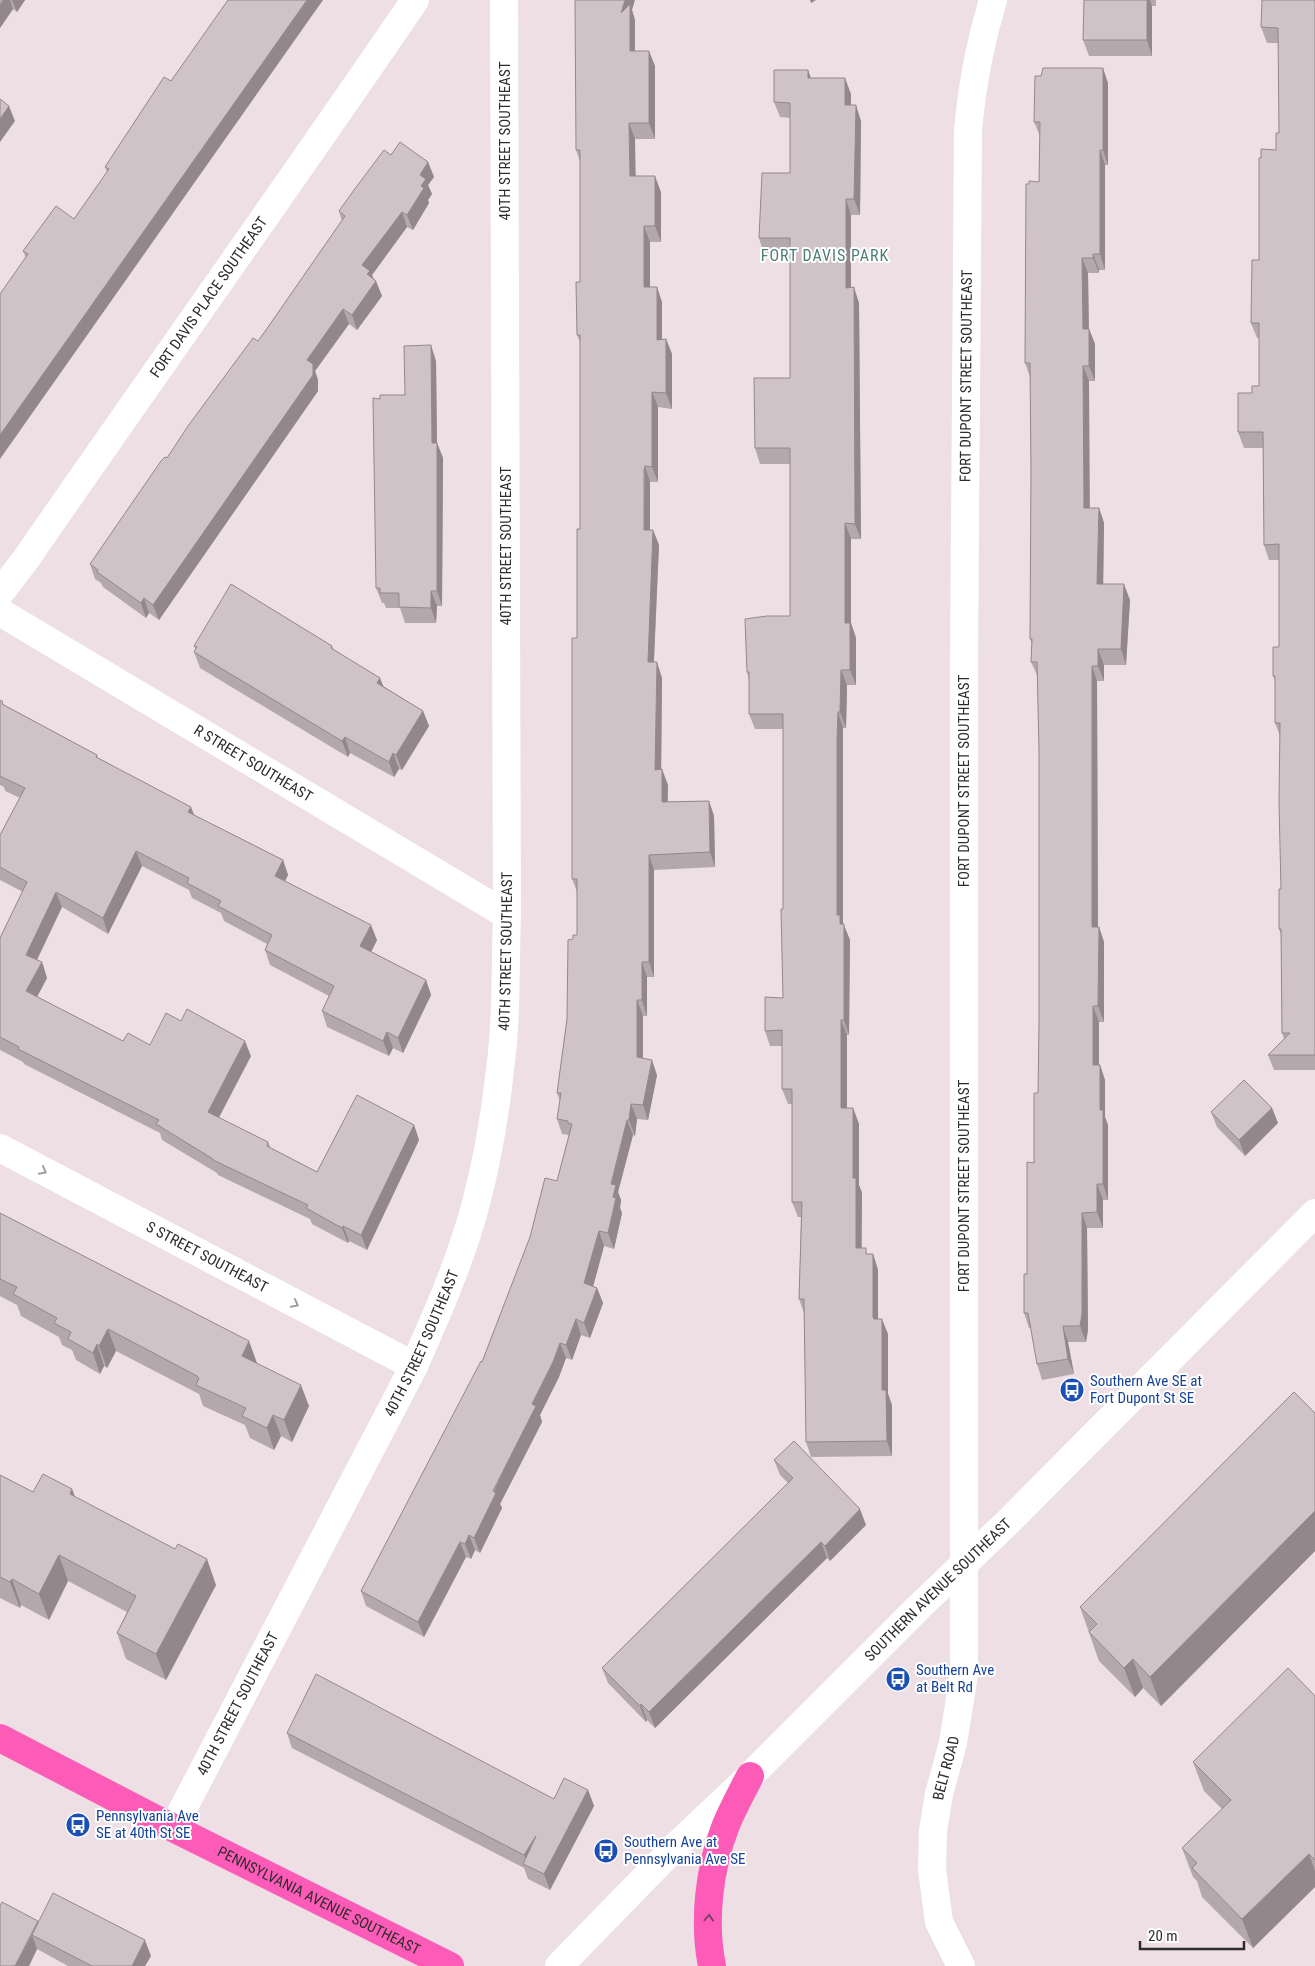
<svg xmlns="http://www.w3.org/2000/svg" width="1315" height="1966" viewBox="0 0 1315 1966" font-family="'Roboto Condensed',sans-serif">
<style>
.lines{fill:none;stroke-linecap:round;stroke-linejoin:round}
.street{stroke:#fff;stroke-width:28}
.secondary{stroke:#fff;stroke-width:28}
.highway{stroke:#fd5bb8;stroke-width:28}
.wall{fill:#b3a8ac}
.shaded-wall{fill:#92888c}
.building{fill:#d0c3c8;stroke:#92888c}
.oneway{stroke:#a0a0a0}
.oneway2{stroke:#803f64}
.labels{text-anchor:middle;stroke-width:4;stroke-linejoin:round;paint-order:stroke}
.street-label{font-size:15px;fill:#2c2c2c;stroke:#fff}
.transit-label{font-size:15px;fill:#164399;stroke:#fff;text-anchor:start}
.neighbourhood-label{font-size:16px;letter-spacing:1px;fill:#4c7d74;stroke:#fff}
</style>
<rect width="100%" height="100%" fill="#eedfe5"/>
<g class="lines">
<g class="street">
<path id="s1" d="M 0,593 L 26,559 C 155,372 287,188 415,0"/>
<path id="s2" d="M 0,612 L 507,915"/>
<path id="s3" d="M 0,1148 L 414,1366"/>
<path id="s4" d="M 173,1828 L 414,1366 C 437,1314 460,1262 475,1207 C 487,1162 495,1116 500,1070 C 507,1018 505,966 507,915 L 504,0"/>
<path id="s5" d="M 961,1966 L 939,1922 L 932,1869 L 933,1831 L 939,1794 L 953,1743 L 964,1674 L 964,662 L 968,129 C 972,85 980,43 993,0"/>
</g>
<path class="secondary" id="s6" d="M 559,1966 L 676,1846 L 746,1780 L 920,1606 L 1009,1521 L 1315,1213"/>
<g class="highway">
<path id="s7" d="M 0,1738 L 173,1828 L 450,1966"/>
<path d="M 712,1966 C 703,1921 709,1868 726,1825 C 733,1808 742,1792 750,1776"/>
</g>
</g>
<g class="wall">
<polygon points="0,0 25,0 17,12 13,9 0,28"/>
<polygon points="1084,0 1156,0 1156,6 1152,6 1152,56 1089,56 1083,40"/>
<polygon points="1315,0 1315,1070 1274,1070 1268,1055 1284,1039 1282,1033 1281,935 1279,929 1281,889 1280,736 1275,723 1275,681 1273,676 1279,647 1279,560 1269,560 1264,545 1263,448 1244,448 1238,432 1252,393 1259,386 1259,338 1257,338 1251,323 1259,260 1261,158 1276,150 1279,133 1278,43 1267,43 1261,27"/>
<polygon points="632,10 635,20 635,51 655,66 655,139 635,139 635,176 661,192 661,242 650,242 650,287 662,302 662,339 666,339 672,354 672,409 658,407 658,482 650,482 650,530 653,530 659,545 654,662 662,678 661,769 668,785 668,802 709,801 714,816 715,867 654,870 654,977 647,977 647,1016 643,1016 643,1058 657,1075 648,1120 637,1119 635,1136 633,1135 618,1192 621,1200 620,1208 622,1213 614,1249 604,1246 593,1286 597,1288 603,1303 590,1338 581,1335 572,1360 566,1358 559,1377 540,1415 542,1422 500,1504 502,1508 480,1553 475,1550 471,1559 466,1557 424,1637 366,1606 361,1591 482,1362 557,1181 569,1135 562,1134 557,1119 560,1101 557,1093 567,1019 573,939 577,935 577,892 572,879 580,529 580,342 577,335 580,282 580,161 576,150"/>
<polygon points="808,70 811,78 851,94 851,105 861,121 860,215 851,215 851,288 859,303 861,539 851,539 851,623 856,638 856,685 847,685 846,728 843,728 843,923 850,940 849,1035 847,1035 847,1108 853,1108 859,1124 859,1185 862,1193 862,1248 868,1254 873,1254 878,1270 878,1319 888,1334 888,1394 892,1405 892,1456 811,1457 806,1442 804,1313 799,1299 801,1217 798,1217 792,1202 792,1104 788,1104 782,1089 782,1046 770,1046 765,1031 783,998 783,729 755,729 749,714 749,680 747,672 790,616 790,464 760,464 755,448 790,378 790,254 764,254 759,238 790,173 790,118 780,117 774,102"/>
<polygon points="164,77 0,459 26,258 23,251 74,219 107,172 105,167"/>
<polygon points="1108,83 1108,165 1105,165 1105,270 1099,270 1099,273 1088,273 1089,329 1095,344 1095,381 1089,381 1089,508 1099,508 1104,523 1103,584 1130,600 1126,665 1104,665 1104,681 1097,681 1098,927 1099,927 1104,942 1104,1022 1099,1022 1099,1065 1100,1065 1105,1080 1105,1117 1108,1125 1108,1200 1103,1200 1103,1228 1087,1228 1088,1330 1086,1342 1068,1342 1074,1374 1042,1380 1037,1364 1031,1328 1029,1328 1024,1313 1027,1274 1038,1093 1039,1024 1039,750 1038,677 1031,662 1032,644 1030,639 1031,471 1030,377 1025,363 1029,184 1039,182 1040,136 1034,122"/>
<polygon points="391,155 428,162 434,177 428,185 432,194 428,200 429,203 413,230 407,227 372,275 382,296 357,330 349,324 315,371 318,380 318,391 159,620 149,613 146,618 103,587 101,583 95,579 90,564 167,458 258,341 342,221 339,211"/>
<polygon points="436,361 437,443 443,458 442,606 437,606 436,623 405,623 400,608 386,608 384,603 382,603 376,588 405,395"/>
<polygon points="194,646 332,646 333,649 383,686 423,711 429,726 402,770 399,769 394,777 350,753 348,757 200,668 194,652 196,650"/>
<polygon points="0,700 4,705 97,755 98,758 194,815 283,860 288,875 285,881 377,940 371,952 426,980 431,995 403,1053 393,1048 389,1056 327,1027 322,1011 329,996 270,965 265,950 267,944 224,921 221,913 192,898 189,890 142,866 108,934 62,907 37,960 42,962 47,978 37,997 123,1041 251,1056 219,1118 268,1142 271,1148 317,1172 414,1125 419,1140 367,1250 349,1241 348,1243 312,1224 310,1219 218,1175 217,1173 162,1140 160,1133 24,1064 23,1062 0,1050 0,938 23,892 0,880 0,835 20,798 5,791 4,787 0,785"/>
<polygon points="1272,1108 1278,1123 1245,1156 1217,1127 1211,1112"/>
<polygon points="0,1213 257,1363 309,1406 292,1442 281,1436 274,1450 250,1438 245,1425 203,1406 199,1394 116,1351 107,1368 104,1366 100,1374 76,1360 72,1350 62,1345 59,1337 21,1316 17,1305 0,1296"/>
<polygon points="1315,1413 1315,1551 1161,1706 1143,1688 1135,1697 1099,1661 1080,1607"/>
<polygon points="774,1460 866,1525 830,1561 827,1558 655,1728 647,1720 646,1722 608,1683 602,1668 788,1483 780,1475"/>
<polygon points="0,1475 33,1492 72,1489 75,1497 216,1585 166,1680 126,1659 117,1633 127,1612 68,1581 49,1620 21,1605 20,1608 0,1598"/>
<polygon points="1315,1696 1315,1887 1253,1948 1202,1897 1197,1881 1193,1877 1182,1848 1222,1809 1204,1791 1193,1762"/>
<polygon points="287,1733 554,1799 588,1790 594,1806 550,1890 528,1879 524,1868 292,1748"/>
<polygon points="38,1921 151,1956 145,1966 68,1966 37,1949 29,1966 0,1966"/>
</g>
<g class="shaded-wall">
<polygon points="3,0 10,0 13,9 0,28 0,5"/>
<polygon points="12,0 25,0 17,12"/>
<polygon points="307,0 323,0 0,459 0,435"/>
<polygon points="625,0 635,0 632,10 635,20 635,66 630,51 621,13"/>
<polygon points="810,0 816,0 811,3"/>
<polygon points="1147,0 1150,0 1152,6 1152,56 1147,40"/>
<polygon points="649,51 655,66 655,139 649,123"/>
<polygon points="1103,68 1108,83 1108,165 1103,150"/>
<polygon points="808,70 813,85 808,78"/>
<polygon points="845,78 851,94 851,121 845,105"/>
<polygon points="856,105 861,121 860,215 854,199"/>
<polygon points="9,106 15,121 0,142 0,119"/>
<polygon points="629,123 635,139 636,192 630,176"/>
<polygon points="1100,150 1105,165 1105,270 1100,254"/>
<polygon points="428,162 434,177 428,185 432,194 428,200 429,203 413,230 407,215 421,186 420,175"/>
<polygon points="655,176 661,192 661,242 655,226"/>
<polygon points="846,199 851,215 851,303 846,288"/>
<polygon points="402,212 407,227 372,275 375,283 376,281 382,296 357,330 352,315 362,265"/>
<polygon points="644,226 650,242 650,302 644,287"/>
<polygon points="1093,254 1099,270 1099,273 1093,258"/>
<polygon points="1082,258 1088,273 1089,344 1083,329"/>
<polygon points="657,287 662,302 662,355 657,340"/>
<polygon points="854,287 859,303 861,539 855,524"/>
<polygon points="343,309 349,324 315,371 318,380 318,391 159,620 153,605 307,360"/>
<polygon points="1089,329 1095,344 1095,381 1089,366"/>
<polygon points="666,339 672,354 672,409 666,393"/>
<polygon points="431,345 436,361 437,444 437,443 443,458 442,606 437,591 432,443"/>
<polygon points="1083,366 1089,381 1090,523 1084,508"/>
<polygon points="652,392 658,407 658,482 652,467"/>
<polygon points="645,466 650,482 650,545 644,530"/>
<polygon points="1099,508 1104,523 1103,600 1097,584"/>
<polygon points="845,523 851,539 851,623 856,638 856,685 850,670 845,623"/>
<polygon points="653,530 659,545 653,678 648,662"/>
<polygon points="1124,584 1130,600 1126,665 1121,649"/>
<polygon points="431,591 437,606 436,623 431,608"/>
<polygon points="144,598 149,613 146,618 141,603"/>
<polygon points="1098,649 1104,665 1104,681 1098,666"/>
<polygon points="657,662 662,678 661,785 655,770"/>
<polygon points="1092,666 1097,681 1098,942 1092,927"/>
<polygon points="841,670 847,685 846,728 840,712"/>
<polygon points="380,678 386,693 377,683"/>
<polygon points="423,711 429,726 402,770 396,755"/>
<polygon points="838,712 843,728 843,923 850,940 849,1035 844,1020 837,915 837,740"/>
<polygon points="345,737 350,753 348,757 342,741"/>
<polygon points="393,753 399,769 394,777 389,762"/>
<polygon points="662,769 668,785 667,818 662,802"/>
<polygon points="709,801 714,816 715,867 710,852"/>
<polygon points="191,807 197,822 188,812"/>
<polygon points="136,851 142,866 108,934 103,918"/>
<polygon points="649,855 654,870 654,977 649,962"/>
<polygon points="283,860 288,875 280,891 275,876"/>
<polygon points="56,892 62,907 32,970 26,955"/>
<polygon points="371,925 377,940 366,962 360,946"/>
<polygon points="1099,927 1104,942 1104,1022 1098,1006"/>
<polygon points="42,962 47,978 32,1006 26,991"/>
<polygon points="642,962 647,977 647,1016 642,1000"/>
<polygon points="426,980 431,995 403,1053 398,1038"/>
<polygon points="637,1000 643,1016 643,1072 637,1057"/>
<polygon points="1093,1006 1099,1022 1099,1080 1093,1065"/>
<polygon points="841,1020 847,1035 847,1124 841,1108"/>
<polygon points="387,1032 393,1048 389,1056 383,1041"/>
<polygon points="245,1041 251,1056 213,1128 208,1112"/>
<polygon points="652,1060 657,1075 648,1120 643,1105"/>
<polygon points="1100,1065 1105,1080 1105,1117 1108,1125 1108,1200 1103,1184 1100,1110"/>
<polygon points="631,1104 637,1119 635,1136 629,1120"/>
<polygon points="853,1108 859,1124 859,1185 862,1193 861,1264 856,1248 853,1178"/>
<polygon points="1272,1108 1278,1123 1245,1156 1239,1140"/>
<polygon points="627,1120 633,1135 618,1192 621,1200 620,1208 622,1213 614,1249 608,1233 613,1197 611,1184"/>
<polygon points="414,1125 419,1140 367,1250 361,1235"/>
<polygon points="1097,1184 1103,1200 1103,1228 1097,1212"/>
<polygon points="1082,1213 1087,1228 1088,1330 1086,1342 1080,1326"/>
<polygon points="343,1226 349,1241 348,1243 342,1228"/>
<polygon points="599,1231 604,1246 590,1298 584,1283"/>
<polygon points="873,1254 878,1270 878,1333 873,1317"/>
<polygon points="597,1288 603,1303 590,1338 584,1323"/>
<polygon points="576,1319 581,1335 572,1360 566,1345"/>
<polygon points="882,1319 888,1334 888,1394 892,1405 892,1456 887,1441 882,1390"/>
<polygon points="1063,1326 1068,1342 1074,1374 1068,1359"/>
<polygon points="108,1329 116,1351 107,1368 99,1346"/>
<polygon points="249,1341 257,1363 250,1377 242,1356"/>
<polygon points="560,1343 566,1358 559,1377 540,1415 542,1422 500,1504 502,1508 480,1553 474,1538 532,1404"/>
<polygon points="97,1344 104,1366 100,1374 93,1353"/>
<polygon points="301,1385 309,1406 292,1442 284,1420"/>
<polygon points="273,1415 281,1436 274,1450 267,1428"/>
<polygon points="72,1489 82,1516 70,1494"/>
<polygon points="860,1509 866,1525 830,1561 825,1546"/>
<polygon points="1315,1511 1315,1551 1161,1706 1150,1677"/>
<polygon points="469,1535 475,1550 471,1559 465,1544"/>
<polygon points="460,1542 466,1557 424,1637 418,1622"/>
<polygon points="821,1542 827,1558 655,1728 649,1712"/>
<polygon points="59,1555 68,1581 49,1620 39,1594"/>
<polygon points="207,1559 216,1585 166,1680 156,1654"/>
<polygon points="12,1579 21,1605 20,1608 10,1582"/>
<polygon points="1133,1659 1143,1688 1135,1697 1124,1668"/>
<polygon points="641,1704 647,1720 646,1722 640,1706"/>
<polygon points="588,1790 594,1806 550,1890 544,1874"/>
<polygon points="536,1836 528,1866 524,1855"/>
<polygon points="1309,1854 1315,1871 1315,1887 1253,1948 1242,1919"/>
<polygon points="32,1935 37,1949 29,1966 15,1966"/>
<polygon points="145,1940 151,1956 145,1966 132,1966"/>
</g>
<g class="building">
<polygon points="228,0 307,0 0,435 0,294 28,254 23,251 56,206 74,219 109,169 105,167 164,77 171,81"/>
<polygon points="575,0 625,0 621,13 630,4 630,51 649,51 649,123 629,123 630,176 655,176 655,226 644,226 644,287 657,287 657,340 666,339 666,393 652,392 652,467 645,466 644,470 644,530 653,530 648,662 657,662 655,770 662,769 662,802 709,801 710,852 649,855 649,962 642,962 642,1000 637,1000 637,1057 652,1060 643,1105 631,1104 629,1120 627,1120 611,1184 616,1185 613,1197 616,1198 608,1233 599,1231 584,1283 597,1288 584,1323 576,1319 566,1345 560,1343 553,1362 532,1404 536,1406 493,1491 496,1493 474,1538 469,1535 465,1544 460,1542 418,1622 361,1591 481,1361 482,1362 530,1237 545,1178 557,1181 572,1124 568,1123 568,1121 557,1119 561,1093 557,1093 567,1019 568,940 573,939 573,935 577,935 577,879 572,879 572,638 577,638 577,529 580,529 580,335 577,335 576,282 580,282 580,150 576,150"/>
<polygon points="1084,0 1147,0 1147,40 1083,40"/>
<polygon points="1262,0 1315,0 1315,1055 1268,1055 1290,1033 1282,1033 1281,929 1279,929 1279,889 1281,889 1279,803 1280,723 1275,723 1275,676 1273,676 1273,647 1279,647 1279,544 1264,545 1263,432 1238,432 1238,393 1252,393 1252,386 1259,386 1259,323 1251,323 1252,260 1259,260 1259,158 1261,158 1261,149 1276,150 1276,133 1279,133 1278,28 1261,27"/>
<polygon points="1043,68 1103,68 1103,150 1100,150 1100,254 1093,254 1093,258 1082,258 1083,329 1089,329 1089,366 1083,366 1084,508 1099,508 1097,584 1124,584 1121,649 1098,649 1098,666 1092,666 1092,927 1099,927 1098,1006 1093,1006 1093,1065 1100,1065 1100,1110 1103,1110 1103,1184 1097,1184 1097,1212 1082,1213 1082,1314 1080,1326 1063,1326 1068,1359 1037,1364 1028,1313 1024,1313 1024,1274 1027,1274 1027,1162 1034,1163 1034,1093 1038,1093 1039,1024 1039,750 1037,662 1031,662 1032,639 1030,639 1031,471 1030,363 1025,363 1026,184 1029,184 1029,181 1039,182 1040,122 1034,122 1035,76 1041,76"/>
<polygon points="774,70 808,70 808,78 845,78 845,105 856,105 854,199 846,199 846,288 854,287 855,524 845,523 845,623 850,623 850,670 841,670 840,712 838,712 837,740 837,915 840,915 840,924 844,924 844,1020 841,1020 841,1108 853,1108 853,1178 856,1178 856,1248 866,1248 866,1254 873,1254 873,1317 874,1319 882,1319 882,1390 886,1390 887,1441 806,1442 804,1299 799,1299 802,1202 792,1202 792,1089 782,1089 782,1030 765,1031 765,997 783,998 781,909 783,909 783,714 749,714 749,672 747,672 745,619 767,616 790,616 790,448 755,448 754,378 790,378 790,238 759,238 762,173 790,173 790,103 774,102"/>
<polygon points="0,99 9,106 0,119"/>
<polygon points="400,142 428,162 420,175 426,179 421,186 424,188 407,215 402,212 362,265 370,271 367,274 376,281 352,315 343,309 307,360 313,364 313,375 153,605 144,598 141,603 97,572 98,570 90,564 161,461 165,457 167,458 188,426 253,338 258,341 266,330 345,216 339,211 354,190 384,150 391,155"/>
<polygon points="431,345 432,443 437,443 437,591 431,591 431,608 399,607 399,593 380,593 380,588 376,588 373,398 380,399 380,395 405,395 404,346"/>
<polygon points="231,584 332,646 331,648 380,678 377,683 423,711 396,755 393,753 389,762 345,737 342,741 194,652 197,647 194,646"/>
<polygon points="0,700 3,702 2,704 97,755 96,757 191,807 188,812 283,860 275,876 371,925 360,946 426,980 398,1038 387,1032 383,1041 322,1011 334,986 265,950 272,935 218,906 221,901 187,883 189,878 136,851 103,918 56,892 26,955 42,962 26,991 123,1041 128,1033 150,1045 166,1013 181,1021 187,1009 245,1041 208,1112 268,1142 267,1146 317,1172 357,1095 414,1125 361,1235 343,1226 342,1228 306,1208 308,1205 213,1160 213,1159 156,1124 159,1120 18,1049 19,1047 0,1037 0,938 27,882 0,867 0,835 25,788 0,776"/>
<polygon points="1244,1080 1272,1108 1239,1140 1211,1112"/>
<polygon points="0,1213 249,1341 242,1356 301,1385 284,1420 273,1415 267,1428 242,1416 246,1408 196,1385 199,1378 197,1376 108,1329 99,1346 97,1344 93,1353 68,1339 71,1332 54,1323 57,1318 13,1294 17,1287 0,1279"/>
<polygon points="1294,1392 1315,1413 1315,1511 1150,1677 1133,1659 1124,1668 1089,1632 1097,1624 1080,1607"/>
<polygon points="794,1441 860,1509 825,1546 821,1542 649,1712 641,1704 640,1706 602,1668 793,1478 774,1460"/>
<polygon points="43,1474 72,1489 70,1494 175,1549 178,1544 207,1559 156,1654 117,1633 136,1596 59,1555 39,1594 12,1579 10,1582 0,1577 0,1475 33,1492"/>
<polygon points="1288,1668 1315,1696 1315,1860 1309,1854 1242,1919 1192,1868 1197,1863 1182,1848 1231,1800 1193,1762"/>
<polygon points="316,1674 554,1799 564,1778 588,1790 544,1874 523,1864 536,1836 524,1855 287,1733"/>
<polygon points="53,1893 145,1940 132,1966 92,1966 32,1935"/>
<polygon points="2,1902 38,1921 15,1966 0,1966 0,1906"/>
</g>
<defs><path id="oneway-chevron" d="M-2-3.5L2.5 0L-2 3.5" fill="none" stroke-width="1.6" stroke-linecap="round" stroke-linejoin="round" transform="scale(1.25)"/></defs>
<g class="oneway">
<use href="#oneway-chevron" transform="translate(43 1171) rotate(28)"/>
<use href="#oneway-chevron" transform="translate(295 1304) rotate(28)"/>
</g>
<use class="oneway2" href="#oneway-chevron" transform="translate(709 1918) rotate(-86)"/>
<defs>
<symbol id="bus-disc" viewBox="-11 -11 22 22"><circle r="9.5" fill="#1a4fb4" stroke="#fff"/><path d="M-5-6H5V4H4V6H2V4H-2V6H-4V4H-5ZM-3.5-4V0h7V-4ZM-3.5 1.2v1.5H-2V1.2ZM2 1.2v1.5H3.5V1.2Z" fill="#fff"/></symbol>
</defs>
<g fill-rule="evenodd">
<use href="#bus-disc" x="1058" y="1376" width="28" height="28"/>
<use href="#bus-disc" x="884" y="1665" width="28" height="28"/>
<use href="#bus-disc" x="64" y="1811" width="28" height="28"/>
<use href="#bus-disc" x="592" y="1837" width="28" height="28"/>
</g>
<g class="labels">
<g class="street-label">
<text transform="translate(505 141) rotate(-90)" y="5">40TH STREET SOUTHEAST</text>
<text dy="5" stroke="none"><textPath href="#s1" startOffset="362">FORT DAVIS PLACE SOUTHEAST</textPath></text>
<text dy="5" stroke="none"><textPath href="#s5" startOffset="1599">FORT DUPONT STREET SOUTHEAST</textPath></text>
<text transform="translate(506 546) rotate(-90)" y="5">40TH STREET SOUTHEAST</text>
<text dy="5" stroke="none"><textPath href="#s2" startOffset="295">R STREET SOUTHEAST</textPath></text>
<text transform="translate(964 781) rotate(-90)" y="5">FORT DUPONT STREET SOUTHEAST</text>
<text dy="5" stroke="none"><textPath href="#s4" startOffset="950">40TH STREET SOUTHEAST</textPath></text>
<text transform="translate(964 1186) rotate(-90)" y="5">FORT DUPONT STREET SOUTHEAST</text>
<text dy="5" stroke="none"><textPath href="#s3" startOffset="234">S STREET SOUTHEAST</textPath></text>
<text dy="5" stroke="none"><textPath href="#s4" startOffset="545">40TH STREET SOUTHEAST</textPath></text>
<text dy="5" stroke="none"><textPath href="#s6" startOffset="534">SOUTHERN AVENUE SOUTHEAST</textPath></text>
<text dy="5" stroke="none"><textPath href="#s4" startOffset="140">40TH STREET SOUTHEAST</textPath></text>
<text dy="5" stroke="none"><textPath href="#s5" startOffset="205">BELT ROAD</textPath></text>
<text dy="5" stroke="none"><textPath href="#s7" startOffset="358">PENNSYLVANIA AVENUE SOUTHEAST</textPath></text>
</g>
<g class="transit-label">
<text x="1090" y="1386">Southern Ave SE at<tspan x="1090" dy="17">Fort Dupont St SE</tspan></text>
<text x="916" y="1675">Southern Ave<tspan x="916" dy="17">at Belt Rd</tspan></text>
<text x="96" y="1821">Pennsylvania Ave<tspan x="96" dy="17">SE at 40th St SE</tspan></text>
<text x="624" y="1847">Southern Ave at<tspan x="624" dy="17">Pennsylvania Ave SE</tspan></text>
</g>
<g class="neighbourhood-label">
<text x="825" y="261">FORT DAVIS PARK</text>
</g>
</g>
<path d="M1140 1941v8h104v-8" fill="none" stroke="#2c2c2c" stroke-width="2.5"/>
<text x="1148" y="1941" font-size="15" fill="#2c2c2c" stroke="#ffffff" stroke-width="4" paint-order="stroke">20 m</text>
</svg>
